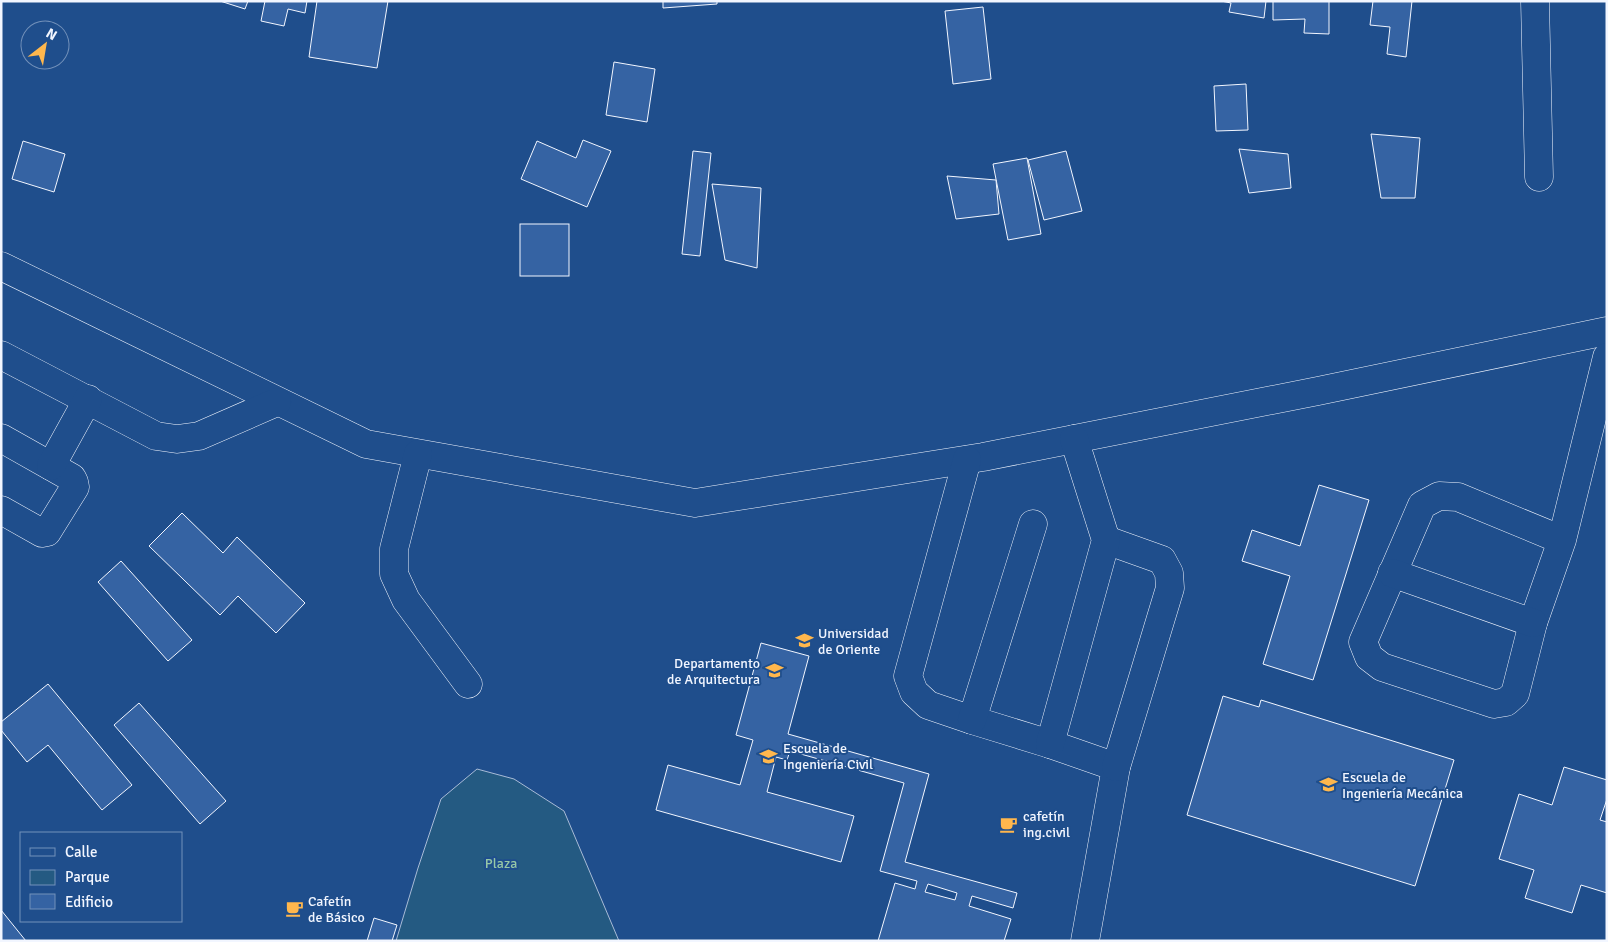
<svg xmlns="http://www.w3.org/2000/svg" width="1608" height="942" viewBox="0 0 1608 942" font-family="Signika,sans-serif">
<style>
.green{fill:#245a82;stroke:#a8bbd7}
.building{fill:#3563a3;stroke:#f2f6ff;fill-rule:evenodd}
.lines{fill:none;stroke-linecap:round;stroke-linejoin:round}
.minor-casing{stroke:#f2f6ff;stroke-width:29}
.minor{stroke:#1f4e8c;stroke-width:28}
.labels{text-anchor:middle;stroke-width:4;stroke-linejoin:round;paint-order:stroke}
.poi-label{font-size:14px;fill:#f2f6ff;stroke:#1f4e8c;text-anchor:start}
.park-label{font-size:14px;fill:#97c8a6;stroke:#1f4e8c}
</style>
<rect width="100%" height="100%" fill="#1f4e8c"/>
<polygon class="green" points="477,769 514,779 564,811 619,941 396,941 418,868 441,799"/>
<g class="building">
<polygon points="220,1 248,1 245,9"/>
<polygon points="265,1 307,1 305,13 288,9 284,26 261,21"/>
<polygon points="317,1 388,1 377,68 309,57"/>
<polygon points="663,1 717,1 717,4 663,8"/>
<polygon points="1221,1 1266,1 1264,18 1229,12 1231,3"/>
<polygon points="1273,1 1329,1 1329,34 1304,33 1305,19 1273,20"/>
<polygon points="1373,1 1412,1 1406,57 1387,54 1390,27 1370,25"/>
<polygon points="983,7 991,79 953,84 945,11"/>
<polygon points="614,62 655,69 647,122 606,115"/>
<polygon points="1246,84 1248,130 1216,131 1214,86"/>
<polygon points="1371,134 1420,138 1415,198 1381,198"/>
<polygon points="583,140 611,151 587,207 521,179 537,141 576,158"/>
<polygon points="23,141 65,154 54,192 12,179"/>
<polygon points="1239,149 1288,154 1291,188 1249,193"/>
<polygon points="693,151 711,153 700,256 682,254"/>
<polygon points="1066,151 1082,211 1044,220 1028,160"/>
<polygon points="1027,158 1041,234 1008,240 993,164"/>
<polygon points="947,176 996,180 999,214 956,219"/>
<polygon points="712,184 761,188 757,268 725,260"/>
<rect x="520" y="224" width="49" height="52"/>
<polygon points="1319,485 1369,500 1313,680 1263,664 1290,576 1242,561 1252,530 1300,546"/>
<polygon points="182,513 223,553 237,537 305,603 276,633 238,596 220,615 149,546"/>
<polygon points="121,561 192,640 168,661 98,582"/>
<path d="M 761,643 L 809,656 L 788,734 L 929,774 L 905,862 L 1017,893 L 1013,908 L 972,896 L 969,906 L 1011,919 L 1004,941 L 878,941 L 895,883 L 915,889 L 917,881 L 880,871 L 904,783 L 790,751 L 787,760 L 776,757 L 767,792 L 854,816 L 841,862 L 656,810 L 668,765 L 740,785 L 753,740 L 736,735 ZM 928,884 L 957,893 L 955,900 L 925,892 Z"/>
<polygon points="48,684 132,785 102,810 48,745 27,762 1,730 1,722"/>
<polygon points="1223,696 1259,707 1261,700 1454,760 1415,886 1187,815"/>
<polygon points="139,703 226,801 200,824 114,725"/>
<polygon points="1564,767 1607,780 1607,799 1600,820 1607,822 1607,893 1581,885 1572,913 1525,898 1534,870 1499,859 1519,794 1552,805"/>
<polygon points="1,910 26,941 1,941"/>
<polygon points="374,918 397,925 392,941 367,941"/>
</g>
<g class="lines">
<defs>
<g id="minor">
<polyline points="1535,1 1539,177"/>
<polyline points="1,266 366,444 695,503 983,457 1318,391 1607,331"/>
<polyline points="1,355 156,436 177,439 199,436 277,402"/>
<polyline points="1,438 72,478 74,482 75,487 47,532 42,533 1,510"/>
<polyline points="418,454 394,549 394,574 406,600 468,684"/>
<polyline points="967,460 908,676 914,692 928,705 972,720 1050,744 1116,767 1085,941"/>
<polyline points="51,466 88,399"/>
<polyline points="1106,540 1162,560 1169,573 1170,588 1116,767"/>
<polyline points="1562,540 1458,497 1439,496 1422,505 1363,642 1369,657 1382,667 1494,704 1506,702 1515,694 1533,623 1562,540 1607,357"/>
<polyline points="1392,573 1533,623"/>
<polyline points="972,720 1033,524"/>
<polyline points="1050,744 1106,540 1074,439"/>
</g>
</defs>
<use href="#minor" class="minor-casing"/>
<use href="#minor" class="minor"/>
</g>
<defs>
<symbol id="university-bare" viewBox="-9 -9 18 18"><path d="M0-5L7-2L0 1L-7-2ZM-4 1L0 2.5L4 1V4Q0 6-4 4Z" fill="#ffb74d" stroke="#1f4e8c" stroke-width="2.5" paint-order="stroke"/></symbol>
<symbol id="cafe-bare" viewBox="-9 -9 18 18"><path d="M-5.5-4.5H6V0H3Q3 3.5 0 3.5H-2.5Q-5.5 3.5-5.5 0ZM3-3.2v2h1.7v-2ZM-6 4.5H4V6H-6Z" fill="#ffb74d" stroke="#1f4e8c" stroke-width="2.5" paint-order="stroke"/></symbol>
</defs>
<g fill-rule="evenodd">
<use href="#university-bare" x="792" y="628" width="25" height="25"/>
<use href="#university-bare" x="762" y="658" width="25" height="25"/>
<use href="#university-bare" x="756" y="744" width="25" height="25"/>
<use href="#university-bare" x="1316" y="772" width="25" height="25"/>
<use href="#cafe-bare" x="996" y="812" width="25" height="25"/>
<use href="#cafe-bare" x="282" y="896" width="25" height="25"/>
</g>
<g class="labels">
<g class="poi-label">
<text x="818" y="638">Universidad<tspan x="818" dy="16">de Oriente</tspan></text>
<text x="760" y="668" text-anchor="end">Departamento<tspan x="760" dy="16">de Arquitectura</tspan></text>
<text x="783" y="753">Escuela de<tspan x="783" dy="16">Ingeniería Civil</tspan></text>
<text x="1342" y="782">Escuela de<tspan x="1342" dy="16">Ingeniería Mecánica</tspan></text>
<text x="1023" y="821">cafetín<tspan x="1023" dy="16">ing.civil</tspan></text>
<text x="308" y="906">Cafetín<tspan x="308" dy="16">de Básico</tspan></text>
</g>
<g class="park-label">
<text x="501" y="868">Plaza</text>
</g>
</g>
<rect width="1608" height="942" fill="none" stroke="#f2f6ff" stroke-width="5"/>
<rect x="20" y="832" width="162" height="90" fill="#1f4e8c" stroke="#7391ba"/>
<rect x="30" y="848" width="25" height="8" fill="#1f4e8c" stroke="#7391ba"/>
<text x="65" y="857" font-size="15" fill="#f2f6ff">Calle</text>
<rect x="30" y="870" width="25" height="15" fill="#245a82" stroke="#7391ba"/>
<text x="65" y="882" font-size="15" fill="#f2f6ff">Parque</text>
<rect x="30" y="894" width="25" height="15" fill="#3563a3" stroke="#7391ba"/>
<text x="65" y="907" font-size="15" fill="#f2f6ff">Edificio</text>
<g transform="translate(45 45) rotate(31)"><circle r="24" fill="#1f4e8c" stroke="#7391ba"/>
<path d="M0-4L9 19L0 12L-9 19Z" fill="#ffb74d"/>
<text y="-8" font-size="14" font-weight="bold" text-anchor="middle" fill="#f2f6ff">N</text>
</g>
</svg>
